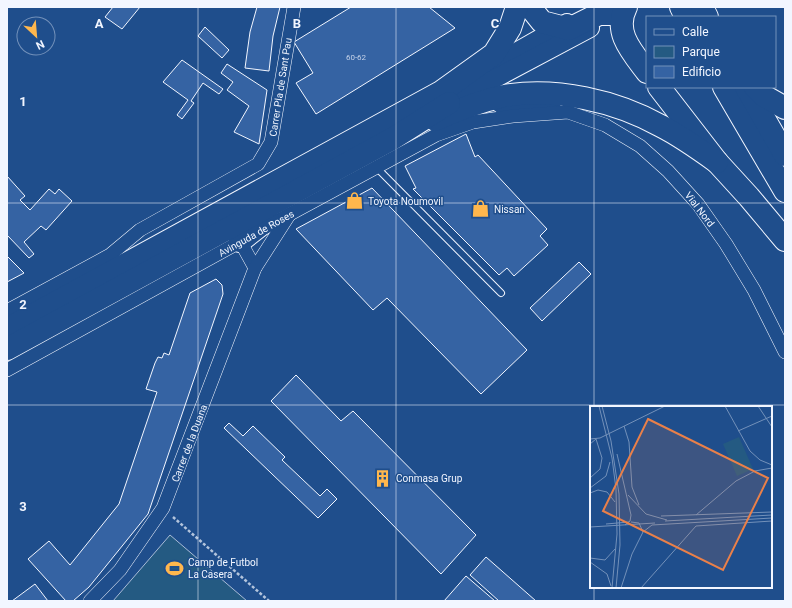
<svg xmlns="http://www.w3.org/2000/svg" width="792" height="608" viewBox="0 0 792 608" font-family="Roboto,sans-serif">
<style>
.green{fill:#245a82;stroke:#a8bbd7}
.building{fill:#3563a3;stroke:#f2f6ff}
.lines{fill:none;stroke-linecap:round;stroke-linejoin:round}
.lane-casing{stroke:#f2f6ff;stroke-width:8}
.street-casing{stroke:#f2f6ff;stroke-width:14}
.secondary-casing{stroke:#f2f6ff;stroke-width:20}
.highway-casing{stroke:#f2f6ff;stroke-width:24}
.path{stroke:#b3c4dc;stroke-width:2.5;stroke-dasharray:3 2;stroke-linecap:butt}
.lane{stroke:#1f4e8c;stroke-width:6}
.street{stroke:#1f4e8c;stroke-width:13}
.secondary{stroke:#1f4e8c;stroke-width:18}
.highway{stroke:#1f4e8c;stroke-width:22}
.grid{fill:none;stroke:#f2f6ff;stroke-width:1;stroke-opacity:0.55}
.labels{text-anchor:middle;stroke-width:3;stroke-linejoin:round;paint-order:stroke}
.number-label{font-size:8px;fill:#c3d1e8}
.street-label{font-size:10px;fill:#f2f6ff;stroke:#1f4e8c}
.poi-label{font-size:10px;fill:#f2f6ff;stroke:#1f4e8c;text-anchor:start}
.inset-road{fill:none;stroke:#7391ba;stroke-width:1}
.view{fill:#ea8049;fill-opacity:0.15;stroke:#ea8049;stroke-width:2}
.inset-edge{fill:none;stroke:#f2f6ff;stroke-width:2}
.grid-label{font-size:13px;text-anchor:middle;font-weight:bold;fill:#f2f6ff;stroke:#1f4e8c;stroke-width:3;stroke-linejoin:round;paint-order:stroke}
</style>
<rect width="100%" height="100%" fill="#1f4e8c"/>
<polygon class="green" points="170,535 247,601 113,601"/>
<g class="building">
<polygon points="113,7 140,7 122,29 105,17"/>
<polygon points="257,7 280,7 273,36 269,71 245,68 250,32"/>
<polygon points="351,7 429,7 455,28 316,114 296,83 313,73 294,42"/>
<polygon points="205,27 229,50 222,58 198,36"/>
<polygon points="182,60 223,89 219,94 203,83 191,101 194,103 182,119 177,115 188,100 163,82"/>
<polygon points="227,64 267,90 259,144 234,132 249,106 227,90 233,82 221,73"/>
<polygon points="466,134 475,157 478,155 547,229 540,236 548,245 514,276 507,268 499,275 413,189 416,188 405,166"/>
<polygon points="7,176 25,196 20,200 30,210 49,189 55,194 59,189 72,201 46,230 41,226 24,242 34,254 29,258 7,235"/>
<polygon points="372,188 527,350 481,394 387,298 373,310 296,229"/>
<polygon points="7,256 24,273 7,282"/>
<polygon points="579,262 591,274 542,321 530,308"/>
<polygon points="216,279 222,285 223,294 148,514 89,587 73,601 66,601 28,559 49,541 70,565 119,504 157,392 146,389 155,363 158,357 162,358 164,353 169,355 190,293"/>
<polygon points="296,375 341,421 353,411 476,535 441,574 271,401"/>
<polygon points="229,423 243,436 253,426 285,457 282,460 320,496 327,489 337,499 318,518 224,428"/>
<polygon points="486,557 536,601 499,601 470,575"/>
<polygon points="466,576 495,601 444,601"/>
<polygon points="35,584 48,601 12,601"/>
</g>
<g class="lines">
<defs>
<polyline id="lane" points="377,168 501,293"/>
<g id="street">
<polyline points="499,106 539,106 555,109"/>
<polyline points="264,228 436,135 473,122 513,116 568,112 605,125 640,146 668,171 698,204 726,244 754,290 785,352"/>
<polyline points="240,241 255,268"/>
<polyline points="7,311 110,255 140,230 258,164 271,142 294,7"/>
<polyline points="7,370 245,239"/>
<polyline points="90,601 120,570 163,508 255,268 289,215"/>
</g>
<g id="secondary">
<polyline points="483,71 567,23"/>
<polyline points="449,103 590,28"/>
</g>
<g id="highway">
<polyline points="530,7 542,22 569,29 599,14 615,14"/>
<path d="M 626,7 C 613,32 632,52 647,72"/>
<polyline points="681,7 686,17"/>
<polyline points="702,7 707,17"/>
<polyline points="659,87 717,162 749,197 785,240"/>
<polyline points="724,87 785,191"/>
<polyline points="746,87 785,155"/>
<polyline points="755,87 764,96 785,108"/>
<path d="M 435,120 C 457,110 481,101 504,96 C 556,87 616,101 661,126 C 681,136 699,149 717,162"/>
<polyline points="240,241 268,219"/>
<polyline points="7,329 441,92 494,54 510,28 517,7"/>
<polyline points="7,349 392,139 449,103"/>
</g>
</defs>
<use href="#lane" class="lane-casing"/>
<use href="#street" class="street-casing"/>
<use href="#secondary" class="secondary-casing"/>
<use href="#highway" class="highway-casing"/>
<polyline class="path" points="173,517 269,601"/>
<use href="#lane" class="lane"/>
<use href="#street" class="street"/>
<use href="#secondary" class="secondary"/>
<use href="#highway" class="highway"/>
</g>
<path class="grid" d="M 198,7 L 198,601M 396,7 L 396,601M 594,7 L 594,407M 7,203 L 785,203M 7,405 L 785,405M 594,587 L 594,601"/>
<defs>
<symbol id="shop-bare" viewBox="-9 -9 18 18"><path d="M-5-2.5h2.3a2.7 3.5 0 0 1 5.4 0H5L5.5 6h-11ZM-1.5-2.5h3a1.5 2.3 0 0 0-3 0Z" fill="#ffb74d" stroke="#1f4e8c" stroke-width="2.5" paint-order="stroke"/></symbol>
<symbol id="building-bare" viewBox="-9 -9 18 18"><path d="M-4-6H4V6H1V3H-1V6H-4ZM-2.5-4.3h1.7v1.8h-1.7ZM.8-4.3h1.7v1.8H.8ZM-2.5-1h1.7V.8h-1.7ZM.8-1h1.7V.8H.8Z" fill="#ffb74d" stroke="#1f4e8c" stroke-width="2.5" paint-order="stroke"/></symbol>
<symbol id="stadium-bare" viewBox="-9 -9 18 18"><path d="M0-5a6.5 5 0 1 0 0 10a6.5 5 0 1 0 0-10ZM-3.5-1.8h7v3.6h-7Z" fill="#ffb74d" stroke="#1f4e8c" stroke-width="2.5" paint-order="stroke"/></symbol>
</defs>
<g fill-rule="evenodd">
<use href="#shop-bare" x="342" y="188" width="25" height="25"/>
<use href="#shop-bare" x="468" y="196" width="25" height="25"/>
<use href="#building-bare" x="370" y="466" width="25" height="25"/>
<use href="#stadium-bare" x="162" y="556" width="25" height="25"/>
</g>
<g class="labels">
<g class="number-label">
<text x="356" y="60">60-62</text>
</g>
<g class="street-label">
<text transform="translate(280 87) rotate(-81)" y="4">Carrer Pla de Sant Pau</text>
<text transform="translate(700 209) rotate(52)" y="4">Vial Nord</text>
<text transform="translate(256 233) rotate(-29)" y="4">Avinguda de Roses</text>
<text transform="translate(189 443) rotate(-69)" y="4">Carrer de la Duana</text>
</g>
<g class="poi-label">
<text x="368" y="205">Toyota Noumovil</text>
<text x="494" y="213">Nissan</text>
<text x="396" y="482">Conmasa Grup</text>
<text x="188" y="566">Camp de Futbol<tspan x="188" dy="12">La Casera</tspan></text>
</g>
</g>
<g transform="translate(590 406)">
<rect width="182" height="182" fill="#1f4e8c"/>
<path d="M 149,31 L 163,63 L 147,70 L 133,38 Z" fill="#245a82"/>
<path class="inset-road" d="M 9,0 L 22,52 L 26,83 L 27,128 L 22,182M 12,0 L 21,35 L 29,88 L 30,139 L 26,182M 135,0 L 160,45 L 170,54 L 182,59M 168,0 L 182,21M 34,20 L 39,36 L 42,81 L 49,99M 148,25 L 182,10M 0,33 L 10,32 L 75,0M 0,38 L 6,33 L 12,52 L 10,63 L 0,72M 27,48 L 41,109 L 40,115 L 35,119M 0,82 L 16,70 L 20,56M 0,87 L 8,84 L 17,86 L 25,96M 38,89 L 56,108 L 77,114M 106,109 L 146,75 L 165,65 L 182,62M 71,110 L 182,106M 75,115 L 182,109M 41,116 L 49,117 L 53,126M 16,118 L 39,116M 0,121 L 65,117M 0,152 L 15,154 L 25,143M 0,156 L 17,168 L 21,180M 31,182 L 42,148 L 53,126 L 62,119 L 182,112M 51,182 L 106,120 L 182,115"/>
<path class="view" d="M 58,13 L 178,72 L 133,164 L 13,105 Z"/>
<rect width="182" height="182" class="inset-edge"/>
</g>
<g class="grid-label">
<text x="99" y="28">A</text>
<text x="297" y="28">B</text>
<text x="495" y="28">C</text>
<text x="23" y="106">1</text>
<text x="23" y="309">2</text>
<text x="23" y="511">3</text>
</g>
<rect width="792" height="608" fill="none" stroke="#f2f6ff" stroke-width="16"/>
<rect x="646" y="16" width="130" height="72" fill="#1f4e8c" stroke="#7391ba"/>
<rect x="654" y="29" width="20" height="6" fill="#1f4e8c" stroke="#7391ba"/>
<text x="682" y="36" font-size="12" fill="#f2f6ff">Calle</text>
<rect x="654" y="46" width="20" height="12" fill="#245a82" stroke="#7391ba"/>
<text x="682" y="56" font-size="12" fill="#f2f6ff">Parque</text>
<rect x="654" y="66" width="20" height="12" fill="#3563a3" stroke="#7391ba"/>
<text x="682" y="76" font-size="12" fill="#f2f6ff">Edificio</text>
<g transform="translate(36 36) rotate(154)"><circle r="19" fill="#1f4e8c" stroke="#7391ba"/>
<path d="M0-3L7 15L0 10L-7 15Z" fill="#ffb74d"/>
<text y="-6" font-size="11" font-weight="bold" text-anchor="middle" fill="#f2f6ff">N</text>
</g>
</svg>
